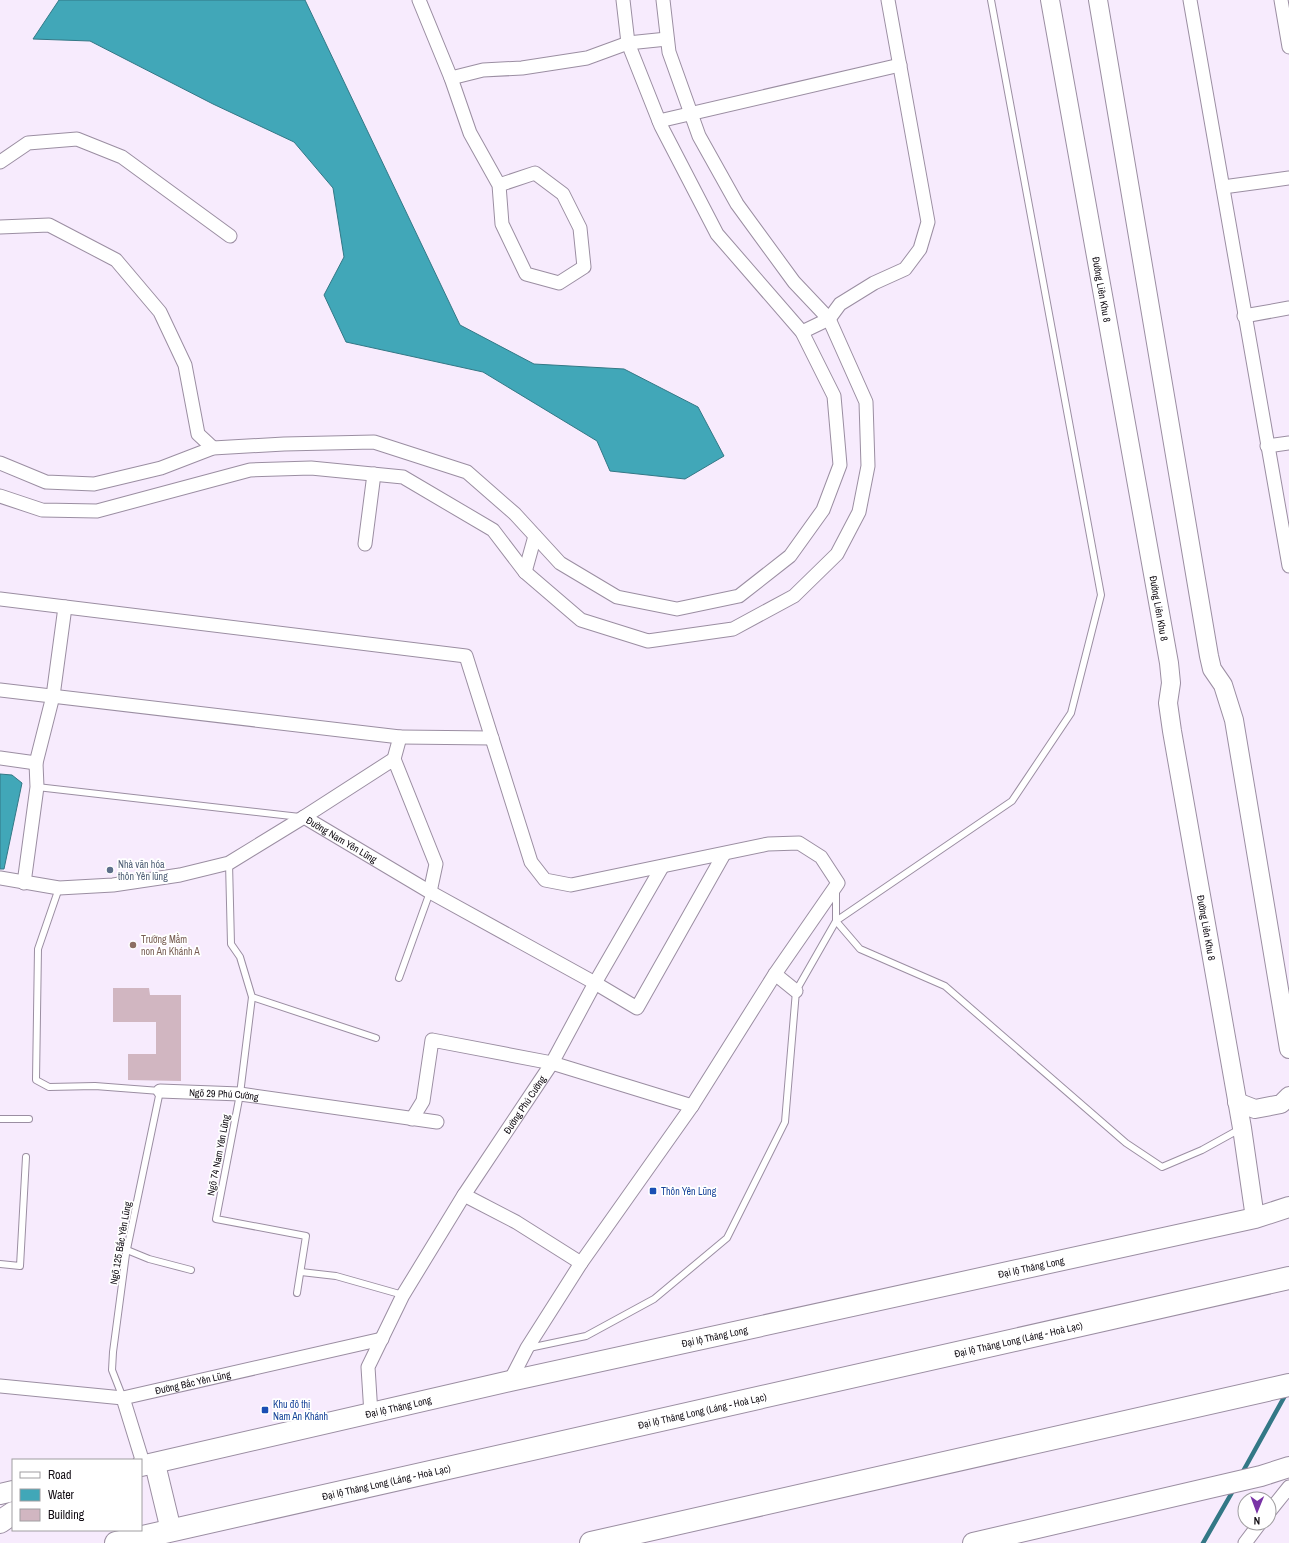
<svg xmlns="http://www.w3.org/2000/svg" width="1289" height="1543" viewBox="0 0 1289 1543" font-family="'Archivo Narrow',sans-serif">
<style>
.water{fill:#41a7b8;stroke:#337886}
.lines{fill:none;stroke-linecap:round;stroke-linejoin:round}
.stream{stroke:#337886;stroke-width:4.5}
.building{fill:#d1b6c1}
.lane-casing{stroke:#9b8ea2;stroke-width:8}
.street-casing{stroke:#9b8ea2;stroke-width:15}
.secondary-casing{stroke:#9b8ea2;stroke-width:20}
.primary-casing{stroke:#9b8ea2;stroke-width:22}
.highway-casing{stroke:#9b8ea2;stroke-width:24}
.lane{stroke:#fff;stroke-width:6}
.street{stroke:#fff;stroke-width:13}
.secondary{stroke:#fff;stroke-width:18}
.primary{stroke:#fff;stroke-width:20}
.highway{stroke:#fff;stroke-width:22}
.service-dot{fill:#5c6f8a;stroke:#fff;stroke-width:1.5}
.education-dot{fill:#8d6e63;stroke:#fff;stroke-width:1.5}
.transit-dot{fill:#1a4fb4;stroke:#fff;stroke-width:1.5}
.labels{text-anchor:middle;stroke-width:3.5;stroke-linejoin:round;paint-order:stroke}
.street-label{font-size:10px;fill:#110c13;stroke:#fff}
.service-label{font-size:10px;fill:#4e5e75;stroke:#fff;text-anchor:start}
.education-label{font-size:10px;fill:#785e54;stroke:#fff;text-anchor:start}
.transit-label{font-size:10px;fill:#164399;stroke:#fff;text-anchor:start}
</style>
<rect width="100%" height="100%" fill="#f7ebfd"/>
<g class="water">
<polygon points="59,0 305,0 460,325 534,364 624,369 698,407 724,456 685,479 610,471 597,441 483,372 346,342 324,295 344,257 333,188 294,142 213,104 90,41 33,39"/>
<polygon points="0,774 12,775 22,783 4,869 0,869"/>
</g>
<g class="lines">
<g class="stream">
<polyline points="1241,1475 1287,1392"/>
<polyline points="1203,1543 1234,1489"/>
</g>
</g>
<polygon class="building" points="113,988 149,988 150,995 181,995 181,1081 128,1080 128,1054 156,1054 156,1022 113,1022"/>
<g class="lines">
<defs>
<g id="lane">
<polyline points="37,787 300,817"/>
<polyline points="229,863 231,944 240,957 252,997 240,1094 216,1219 306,1236 297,1293"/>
<polyline points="59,888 38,949 36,1080 49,1087 95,1086 160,1091 126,1254 113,1352 112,1370 123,1398"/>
<polyline points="836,891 836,921 860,949 945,986 1126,1143 1162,1167 1202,1150 1240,1129"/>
<polyline points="399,978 430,892"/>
<polyline points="252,997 376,1038"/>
<polyline points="0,1119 29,1119"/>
<polyline points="127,1250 149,1259 191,1270"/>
<polyline points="0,1264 20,1266 26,1157"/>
<polyline points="301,1272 336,1276 403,1295"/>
<polyline points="529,1348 586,1336 654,1299 727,1238 785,1122 796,991 836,921 1012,801 1071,713 1101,595 991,0"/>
</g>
<g id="street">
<polyline points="419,0 451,78 470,133 499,185 502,224 526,274 559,283 584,267 580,228 563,194 535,173 499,185"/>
<polyline points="1190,0 1289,566"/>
<polyline points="1281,0 1289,47"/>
<polyline points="451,78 483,70 522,68 587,58 628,43 667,39"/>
<polyline points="659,121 900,65"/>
<polyline points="0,162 28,143 77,139 122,157 230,236"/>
<polyline points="1223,187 1289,178"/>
<polyline points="0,227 49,225 116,260 160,312 185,365 198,434 213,448"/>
<polyline points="1244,316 1289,308"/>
<polyline points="802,332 829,319 840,304 874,283 905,269 920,249 928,222 888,0"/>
<polyline points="1267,446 1289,443"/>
<polyline points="0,463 46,482 94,484 161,468 213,448 284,444 374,442 467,472 515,514 560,563 617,597 677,609 739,596 790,556 823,510 840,465 834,396 802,332 717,234 661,126 628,43 623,0"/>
<polyline points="0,496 42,510 97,511 250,470 311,468 403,477 493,530 525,572 581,620 648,641 733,629 794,596 837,554 859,512 868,466 866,402 829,319 794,282 737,204 699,136 669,52 663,0"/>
<polyline points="365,544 374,474"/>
<polyline points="525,572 535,536"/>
<polyline points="0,599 466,656 531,862 545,880 571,885 768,844 799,843 821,857 838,883 775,974 692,1106 581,1263 527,1348 510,1381"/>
<polyline points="0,690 400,737 394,759"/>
<polyline points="400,737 492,738"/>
<polyline points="0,758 36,763"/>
<polyline points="304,817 394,759 436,864 430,892"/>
<path id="s1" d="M 0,878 L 59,888 L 113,885 L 180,875 L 229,863 L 304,817 L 430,892 L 595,983 L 637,1008 L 724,854"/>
<polyline points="24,883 37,787 36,763 53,696 65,607"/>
<polyline points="775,974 796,991"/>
<path id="s2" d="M 160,1091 L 240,1094 L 437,1122"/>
<polyline points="412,1119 423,1101 432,1040 552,1063 692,1106"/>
<polyline points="464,1195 516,1222 581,1263"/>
<path id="s3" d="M 0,1386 L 123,1398 L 382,1339"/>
<polyline points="123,1398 144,1466"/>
<path id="s4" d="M 371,1414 L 368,1367 L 403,1295 L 464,1195 L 552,1063 L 595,983 L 662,867"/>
<polyline points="1269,1512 1289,1487"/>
<polyline points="1245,1543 1260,1523"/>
</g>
<g id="secondary">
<path id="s5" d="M 1050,0 L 1169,663 L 1171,683 L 1168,703 L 1172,731 L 1242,1128 L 1255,1218"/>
<polyline points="1098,0 1209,656 1212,669 1223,685 1234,720 1289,1049"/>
<polyline points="1237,1102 1255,1109 1281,1104 1289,1096"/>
</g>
<g id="primary">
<polyline points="155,1464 170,1526"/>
<path id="s6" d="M 141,1466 L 510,1381 L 1255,1218 L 1289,1207"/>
<polyline points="0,1494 13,1491"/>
<polyline points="973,1543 1261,1476 1289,1467"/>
</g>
<g id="highway">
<polyline points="0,1522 13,1513"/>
<path id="s7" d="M 116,1543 L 1289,1278"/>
<polyline points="591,1543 1289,1385"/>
</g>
</defs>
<use href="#lane" class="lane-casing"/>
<use href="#street" class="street-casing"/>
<use href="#secondary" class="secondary-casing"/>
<use href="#primary" class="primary-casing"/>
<use href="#highway" class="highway-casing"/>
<use href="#lane" class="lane"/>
<use href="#street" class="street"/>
<use href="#secondary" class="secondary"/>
<use href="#primary" class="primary"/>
<use href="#highway" class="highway"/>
</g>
<circle class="service-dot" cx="110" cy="870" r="4"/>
<circle class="education-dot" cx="133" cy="945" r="4"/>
<g class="transit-dot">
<rect x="649" y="1187" width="8" height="8" rx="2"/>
<rect x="261" y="1406" width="8" height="8" rx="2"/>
</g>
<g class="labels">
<g class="street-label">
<text dy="4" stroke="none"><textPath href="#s5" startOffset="294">Đường Liên Khu 8</textPath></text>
<text dy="4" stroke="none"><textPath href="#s5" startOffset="618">Đường Liên Khu 8</textPath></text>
<text dy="4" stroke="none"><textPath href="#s1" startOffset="364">Đường Nam Yên Lũng</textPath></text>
<text dy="4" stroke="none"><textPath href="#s5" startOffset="942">Đường Liên Khu 8</textPath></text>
<text dy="4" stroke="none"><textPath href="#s2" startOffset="64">Ngõ 29 Phú Cường</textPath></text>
<text dy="4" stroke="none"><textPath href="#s4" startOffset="353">Đường Phú Cường</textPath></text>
<text transform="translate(218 1155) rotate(-79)" y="4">Ngõ 74 Nam Yên Lũng</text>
<text transform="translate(120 1243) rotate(-80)" y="4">Ngõ 125 Bắc Yên Lũng</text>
<text dy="4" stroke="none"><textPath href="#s6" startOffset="912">Đại lộ Thăng Long</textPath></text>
<text dy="4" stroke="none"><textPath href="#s6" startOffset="588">Đại lộ Thăng Long</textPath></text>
<text dy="4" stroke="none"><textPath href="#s7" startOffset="925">Đại lộ Thăng Long (Láng - Hoà Lạc)</textPath></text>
<text dy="4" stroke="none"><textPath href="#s3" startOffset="195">Đường Bắc Yên Lũng</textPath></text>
<text dy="4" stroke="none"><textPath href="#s6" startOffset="264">Đại lộ Thăng Long</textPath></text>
<text dy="4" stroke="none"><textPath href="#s7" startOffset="601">Đại lộ Thăng Long (Láng - Hoà Lạc)</textPath></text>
<text dy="4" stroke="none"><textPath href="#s7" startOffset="277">Đại lộ Thăng Long (Láng - Hoà Lạc)</textPath></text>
</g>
<g class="service-label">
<text x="118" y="868">Nhà văn hóa<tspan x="118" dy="12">thôn Yên lũng</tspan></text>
</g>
<g class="education-label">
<text x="141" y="943">Trường Mầm<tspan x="141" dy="12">non An Khánh A</tspan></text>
</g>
<g class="transit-label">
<text x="661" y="1195">Thôn Yên Lũng</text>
<text x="273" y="1408">Khu đô thị<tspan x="273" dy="12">Nam An Khánh</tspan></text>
</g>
</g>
<rect x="12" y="1459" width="130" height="72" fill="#ffffff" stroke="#a09ea1"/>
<rect x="20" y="1472" width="20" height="6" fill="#ffffff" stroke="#a09ea1"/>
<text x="48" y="1479" font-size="12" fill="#110c13">Road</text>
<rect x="20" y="1489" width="20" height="12" fill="#41a7b8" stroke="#a09ea1"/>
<text x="48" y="1499" font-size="12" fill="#110c13">Water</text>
<rect x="20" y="1509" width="20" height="12" fill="#d1b6c1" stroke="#a09ea1"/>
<text x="48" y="1519" font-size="12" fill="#110c13">Building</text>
<g transform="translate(1257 1511) rotate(181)"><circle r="19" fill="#ffffff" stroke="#a09ea1"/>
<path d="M0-3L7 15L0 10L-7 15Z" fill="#7933a6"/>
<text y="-6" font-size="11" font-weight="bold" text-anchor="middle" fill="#110c13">N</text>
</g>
</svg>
